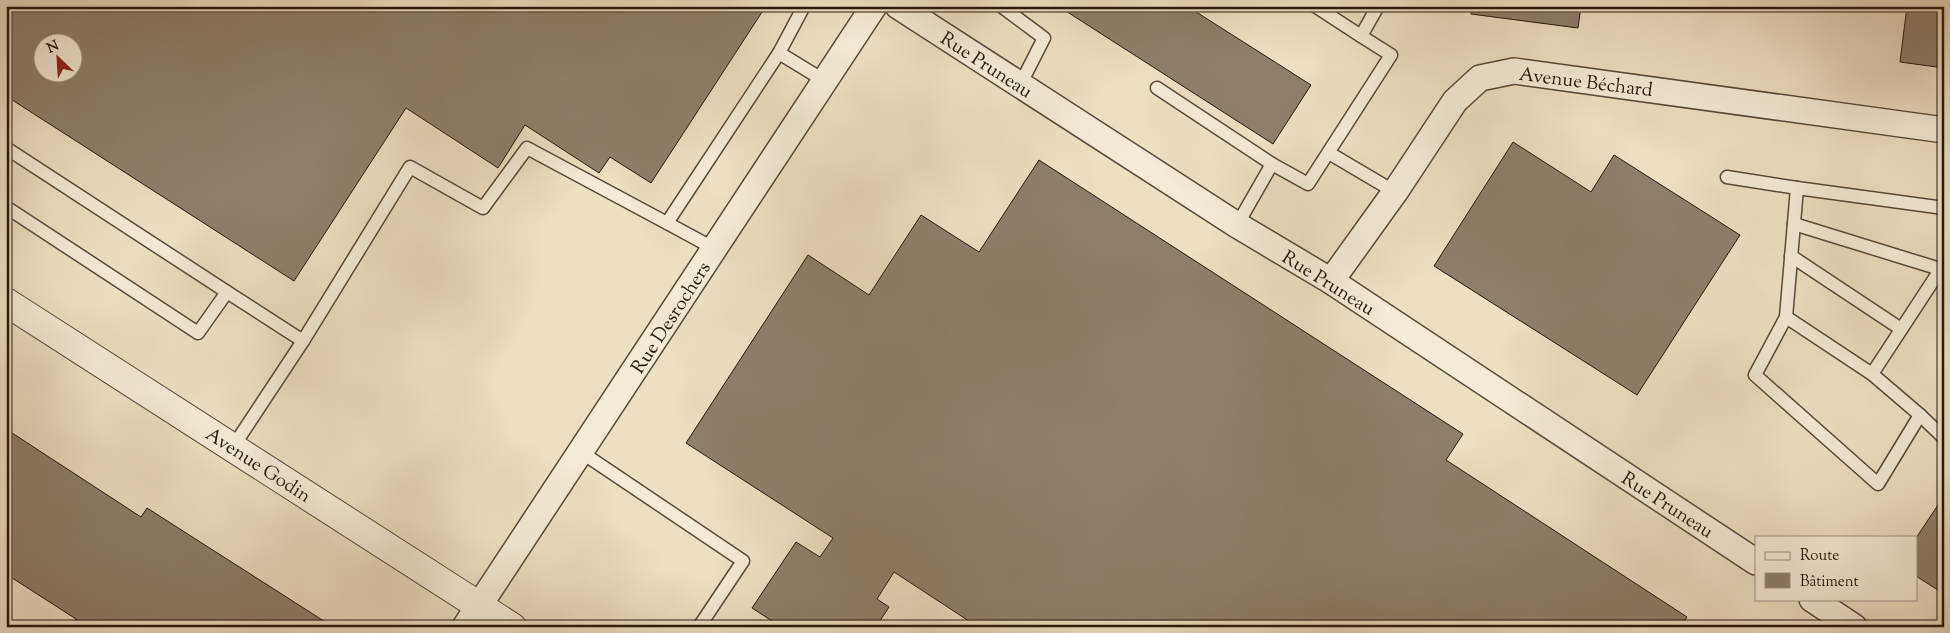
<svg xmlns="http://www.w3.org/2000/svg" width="1950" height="633" viewBox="0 0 1950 633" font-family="'Sorts Mill Goudy',serif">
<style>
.building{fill:#8d7f6c;stroke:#26180e;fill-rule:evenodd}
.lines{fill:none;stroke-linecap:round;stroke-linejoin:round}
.service-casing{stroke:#584a3b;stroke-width:15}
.minor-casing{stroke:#584a3b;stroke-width:28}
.tertiary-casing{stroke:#584a3b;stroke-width:30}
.service{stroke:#f3ead7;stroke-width:12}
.minor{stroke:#f3ead7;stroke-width:25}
.tertiary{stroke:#f3ead7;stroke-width:28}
.labels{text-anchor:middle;stroke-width:4;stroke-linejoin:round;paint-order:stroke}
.street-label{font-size:19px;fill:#26180e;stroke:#f3ead7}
</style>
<rect width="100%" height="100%" fill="#ecdfc2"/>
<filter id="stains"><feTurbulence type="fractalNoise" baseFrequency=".004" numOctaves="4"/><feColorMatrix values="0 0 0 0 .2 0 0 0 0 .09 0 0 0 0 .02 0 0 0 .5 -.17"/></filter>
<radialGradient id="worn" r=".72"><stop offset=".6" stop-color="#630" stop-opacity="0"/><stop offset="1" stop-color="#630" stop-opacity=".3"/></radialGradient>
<g class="building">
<path d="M 6,6 L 761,6 L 764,9 L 651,183 L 610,157 L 599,173 L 525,125 L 498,168 L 406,108 L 294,281 L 6,96 ZM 42,42 L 72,42 L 72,72 L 42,72 Z"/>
<polygon points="1058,6 1192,6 1190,8 1311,85 1273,144"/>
<polygon points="1472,6 1581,6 1578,28 1471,14"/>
<polygon points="1907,6 1944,6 1944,68 1900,62"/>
<polygon points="1513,142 1591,192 1614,155 1740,235 1637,395 1434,266"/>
<polygon points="1039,160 1463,434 1446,460 1687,617 1681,627 978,627 894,572 877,599 889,607 876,627 768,627 772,621 752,608 796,542 820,557 833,538 686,443 808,255 869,295 921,215 979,252"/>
<polygon points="6,429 141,517 147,508 327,623 325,627 75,627 76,619 6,574"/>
<polygon points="1944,496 1944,594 1916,576 1916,538"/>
</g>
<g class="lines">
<defs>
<g id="service">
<polyline points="1001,6 1044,38 1020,85"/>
<polyline points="1315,6 1361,36"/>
<polyline points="779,53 825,81"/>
<polyline points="1157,88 1272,164"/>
<polyline points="6,148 227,292 198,333 6,207"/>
<polyline points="1329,153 1395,192"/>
<polyline points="1727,177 1797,188"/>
<polyline points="1944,208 1797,188 1786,317 1755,375 1878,484 1920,415 1872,374 1944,264"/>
<polyline points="667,223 715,249"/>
<polyline points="1794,224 1940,269"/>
<polyline points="1237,225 1272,164 1308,184 1391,55 1361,36 1378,6"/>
<polyline points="1791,256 1901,329"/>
<polyline points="227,292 303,341 410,167 483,208 527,148 667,223 779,53 804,6"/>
<polyline points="1786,317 1872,374"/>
<polyline points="1920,415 1944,438"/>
<polyline points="233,447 303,341"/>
<polyline points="581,452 743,561 699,627"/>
</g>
<g id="minor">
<polyline points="898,6 1237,225 1331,281 1756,562"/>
<polyline points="1331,281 1395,192 1455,101 1480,78 1514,71 1944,130"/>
<polyline points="1812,599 1854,627"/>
<polyline points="465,627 874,6"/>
</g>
<polyline id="tertiary" points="6,302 512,627"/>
</defs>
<use href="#service" class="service-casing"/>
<use href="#minor" class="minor-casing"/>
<use href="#tertiary" class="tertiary-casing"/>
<use href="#service" class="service"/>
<use href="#minor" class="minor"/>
<use href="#tertiary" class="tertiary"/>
</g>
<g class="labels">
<g class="street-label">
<text transform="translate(987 64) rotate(33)" y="7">Rue Pruneau</text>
<text transform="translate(1586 81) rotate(7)" y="7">Avenue Béchard</text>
<text transform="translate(1329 282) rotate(32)" y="7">Rue Pruneau</text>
<text transform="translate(670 317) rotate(-57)" y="7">Rue Desrochers</text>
<text transform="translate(259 464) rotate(33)" y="7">Avenue Godin</text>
<text transform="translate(1668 504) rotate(33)" y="7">Rue Pruneau</text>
</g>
</g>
<rect width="1950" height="633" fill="none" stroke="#ecdfc2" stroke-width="25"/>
<rect x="8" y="8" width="1935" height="618" fill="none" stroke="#26180e" stroke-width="2.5"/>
<rect x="12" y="12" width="1925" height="608" fill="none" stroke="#26180e"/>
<rect x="1755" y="536" width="162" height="65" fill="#f3ead7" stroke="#a19687"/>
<rect x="1765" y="552" width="25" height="8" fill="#f3ead7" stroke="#a19687"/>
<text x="1800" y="560" font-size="15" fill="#26180e">Route</text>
<rect x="1765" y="573" width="25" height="15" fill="#8d7f6c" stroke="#a19687"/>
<text x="1800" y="586" font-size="15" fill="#26180e">Bâtiment</text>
<g transform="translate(58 58) rotate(335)"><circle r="24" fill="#f3ead7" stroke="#a19687"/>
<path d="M0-4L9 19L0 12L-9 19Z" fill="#8f2418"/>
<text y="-8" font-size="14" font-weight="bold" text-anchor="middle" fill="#26180e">N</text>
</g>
<rect width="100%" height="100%" filter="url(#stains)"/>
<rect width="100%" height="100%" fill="url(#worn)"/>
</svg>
